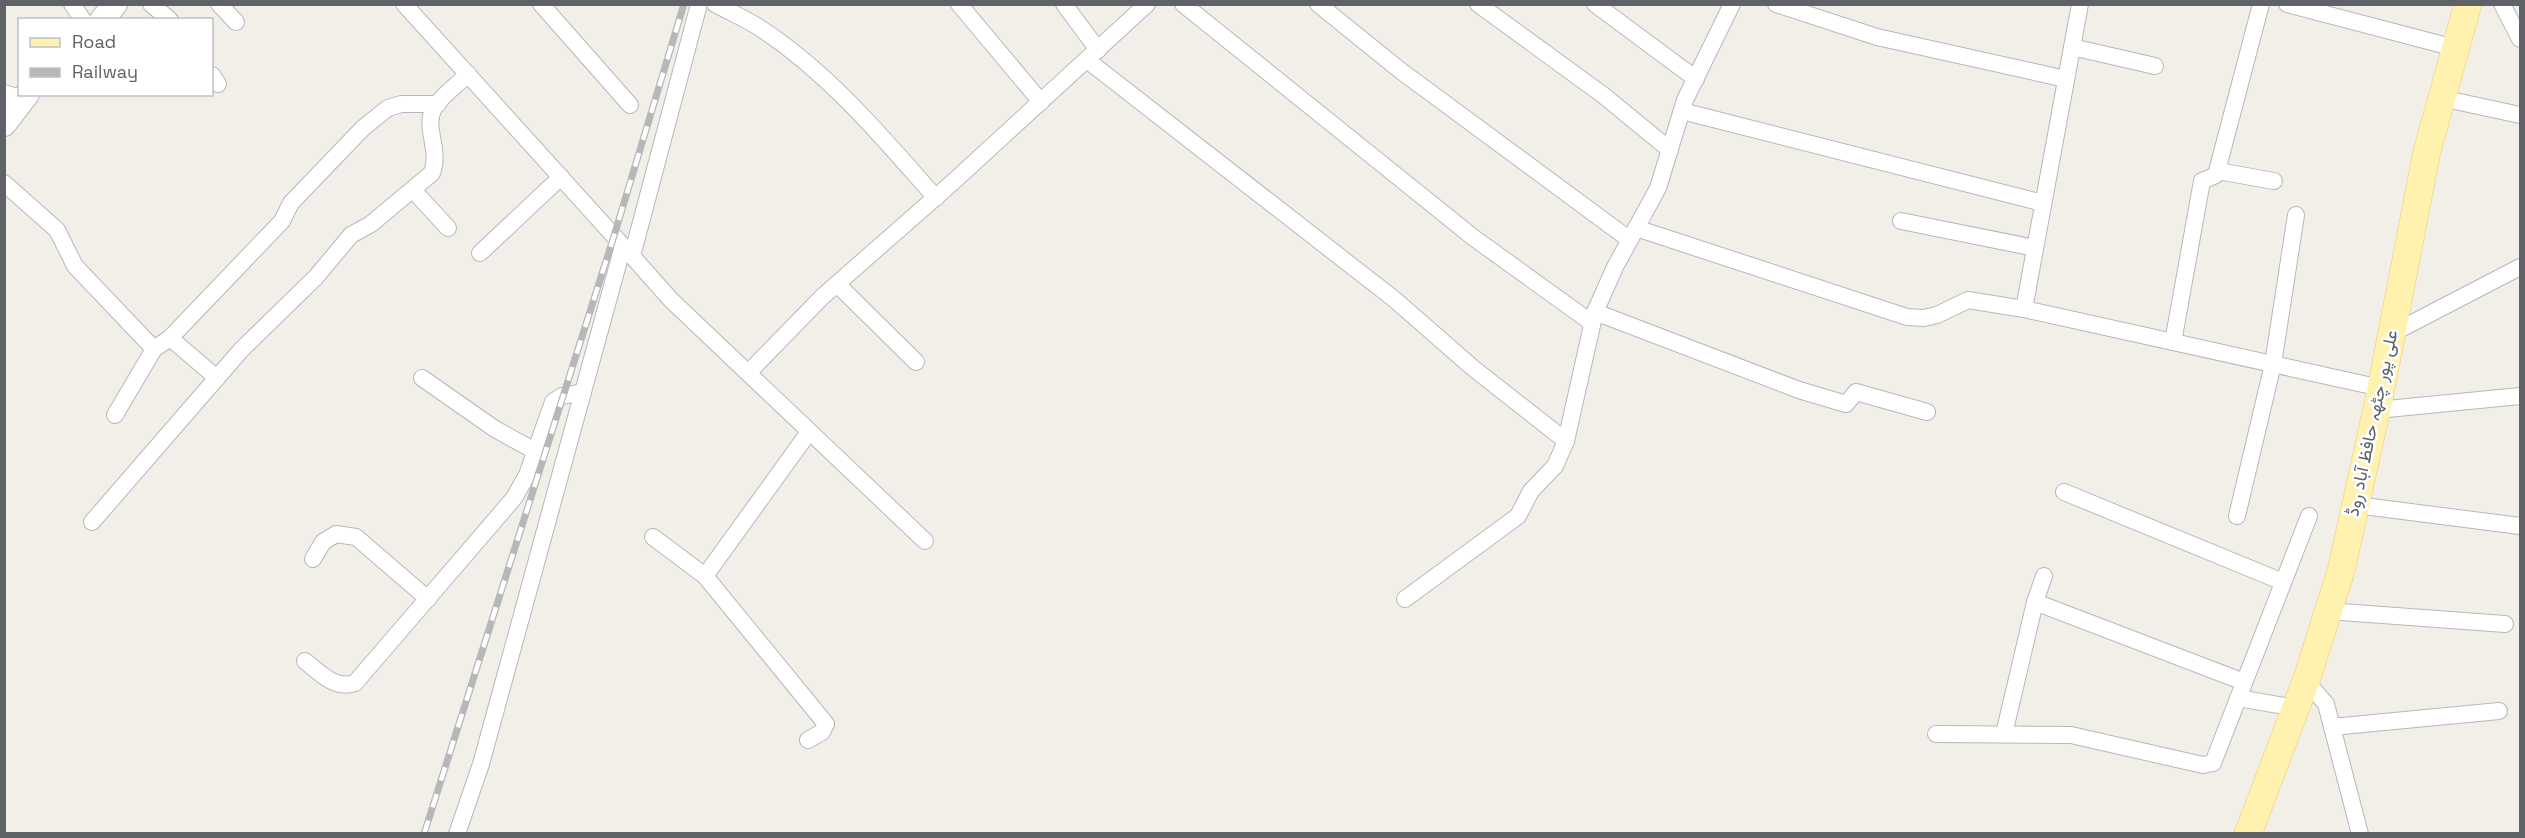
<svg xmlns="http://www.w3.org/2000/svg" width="2525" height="838" viewBox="0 0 2525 838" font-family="'Space Grotesk',Vazirmatn,sans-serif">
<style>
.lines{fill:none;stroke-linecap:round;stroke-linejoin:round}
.street-casing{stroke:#b5b8bc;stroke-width:18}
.secondary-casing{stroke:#b6babf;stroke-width:26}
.primary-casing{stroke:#f2c960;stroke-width:28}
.street{stroke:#fff;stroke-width:16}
.secondary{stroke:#fff;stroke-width:24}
.primary{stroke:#fff2af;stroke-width:27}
.rail-casing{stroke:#b6b7b8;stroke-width:7}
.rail{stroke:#fff;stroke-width:4.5;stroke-dasharray:14;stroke-linecap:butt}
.labels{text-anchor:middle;stroke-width:5;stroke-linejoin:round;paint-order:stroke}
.street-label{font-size:18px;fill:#5f6368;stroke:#fff}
</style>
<rect width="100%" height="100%" fill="#f1efe8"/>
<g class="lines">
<defs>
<g id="street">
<polyline points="72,4 83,20"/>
<polyline points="151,4 170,20"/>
<polyline points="219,4 236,22"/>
<polyline points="404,4 632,256 699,4"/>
<polyline points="541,4 630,105"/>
<path d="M 715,4 C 730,12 746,19 760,28 C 829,73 882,137 936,198"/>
<polyline points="959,4 1041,102"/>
<polyline points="1064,4 1098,50"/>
<polyline points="1183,4 1474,238 1592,323"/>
<polyline points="1318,4 1401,71 1630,240"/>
<polyline points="1478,4 1603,95 1670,150"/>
<polyline points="1595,4 1696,79"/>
<polyline points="1776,4 1877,37 2066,79"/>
<polyline points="2287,4 2455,48"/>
<polyline points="2502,4 2520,39"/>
<polyline points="2072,47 2155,66"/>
<polyline points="1087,60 1394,299 1473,368 1566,441"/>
<polyline points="212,75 218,84"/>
<polyline points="4,93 23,99"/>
<polyline points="2441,98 2520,115"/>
<polyline points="1682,111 2043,203"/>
<polyline points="2218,171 2274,181"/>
<polyline points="4,183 57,230 75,266 154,349"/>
<polyline points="413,190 448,228"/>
<polyline points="1901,221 2035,248"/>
<polyline points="1636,228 1907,317 1924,318 1937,315 1968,300 2024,309 2381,388"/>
<polyline points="480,253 561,177"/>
<polyline points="632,256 671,300 925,541"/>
<polyline points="837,284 916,362"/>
<polyline points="2024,309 2080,4"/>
<polyline points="1595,312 1799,390 1846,404 1856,392 1927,412"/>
<polyline points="2391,334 2520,267"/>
<polyline points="170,338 217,378"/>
<polyline points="2173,342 2202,181 2216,175 2261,4"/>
<polyline points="749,372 822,297 953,182 1147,4"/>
<polyline points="422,378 495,429 535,451"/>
<polyline points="2377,410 2520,396"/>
<polyline points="115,415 154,349 170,338 282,221 291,203 363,128 388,108 401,104 438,104"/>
<polyline points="2064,492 2283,582"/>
<polyline points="2356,505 2520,526"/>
<polyline points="2237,516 2273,364 2296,215"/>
<path d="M 92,522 L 242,349 L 316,277 L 351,235 L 371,224 L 432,173 C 441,149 423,127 434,108 C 441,96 457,85 468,74"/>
<polyline points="653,537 705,576 826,724 822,732 808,740"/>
<polyline points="313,559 323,542 336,534 356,537 428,599"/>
<polyline points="705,576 809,432"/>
<polyline points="1405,599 1518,516 1531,491 1555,466 1566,441 1595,312 1615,267 1658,188 1685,100 1732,4"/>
<polyline points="2035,602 2244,682"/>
<polyline points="2328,611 2505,624"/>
<path d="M 305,661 C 320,673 335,690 355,683 L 514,498 L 527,475 L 553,402 L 562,396 L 583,392"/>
<polyline points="2306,681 2326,704 2360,834"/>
<polyline points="2238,698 2296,708"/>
<polyline points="2332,727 2499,711"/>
<polyline points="1936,734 2071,735 2203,765 2213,763 2309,516"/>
<polyline points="2004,734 2035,602 2044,576"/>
<polyline points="457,834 481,764 623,246"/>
</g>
<g id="secondary">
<polyline points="102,20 115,4"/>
<polyline points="4,124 27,94"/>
</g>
<polyline id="primary" points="2248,834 2306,681 2341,571 2379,399 2427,151 2468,4"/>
</defs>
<use href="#street" class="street-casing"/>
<use href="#secondary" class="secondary-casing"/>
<use href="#primary" class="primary-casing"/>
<use href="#street" class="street"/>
<use href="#secondary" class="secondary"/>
<use href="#primary" class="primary"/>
<defs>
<polyline id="rail" points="424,834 614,236 684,4"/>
</defs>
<use href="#rail" class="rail-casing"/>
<use href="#rail" class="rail"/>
</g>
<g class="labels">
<g class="street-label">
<text transform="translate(2372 423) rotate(-78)" y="6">علی پور چٹھہ حافظ آباد روڈ</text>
</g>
</g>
<rect width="2525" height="838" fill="none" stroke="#5f6368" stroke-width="12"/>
<rect x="18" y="18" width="195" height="78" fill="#ffffff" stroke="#bfc1c3" stroke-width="1.5"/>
<rect x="30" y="38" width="30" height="9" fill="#fff2af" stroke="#bfc1c3" stroke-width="1.5"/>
<text x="72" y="48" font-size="18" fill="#5f6368">Road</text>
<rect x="30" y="68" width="30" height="9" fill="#b6b7b8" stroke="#bfc1c3" stroke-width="1.5"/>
<text x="72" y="78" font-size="18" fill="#5f6368">Railway</text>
</svg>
